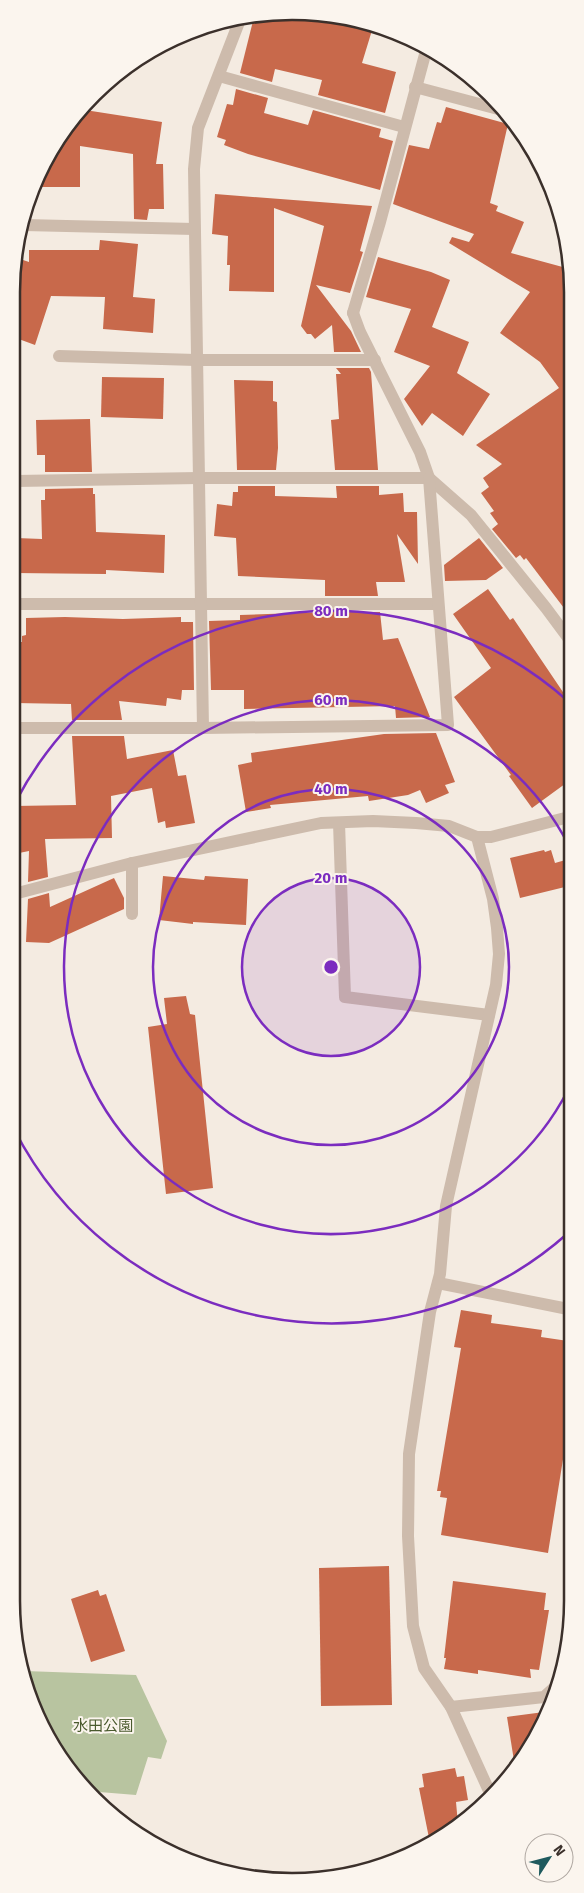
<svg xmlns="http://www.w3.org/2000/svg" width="584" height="1893" viewBox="0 0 584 1893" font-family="'Fira Sans','Noto Sans JP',sans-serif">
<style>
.green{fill:#b8c4a0}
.building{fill:#c8694b}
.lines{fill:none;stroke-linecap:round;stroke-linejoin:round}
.service{stroke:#cdbbac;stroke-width:12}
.minor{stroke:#cdbbac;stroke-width:12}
.ring{fill:none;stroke:#7b2cbf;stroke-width:2.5}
.labels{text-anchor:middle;stroke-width:4;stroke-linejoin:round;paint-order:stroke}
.park-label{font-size:15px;fill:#4a5a2e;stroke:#fbf5ee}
.rim{fill:none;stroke:#3b302b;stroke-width:2.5}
.centre{fill:#7b2cbf;stroke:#fbf5ee;stroke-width:2.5}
.ring-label{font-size:15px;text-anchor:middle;font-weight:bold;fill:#7b2cbf;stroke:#fbf5ee;stroke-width:4;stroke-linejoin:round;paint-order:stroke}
</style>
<rect width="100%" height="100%" fill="#f4ebe1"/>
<polygon class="green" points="25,1671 136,1675 167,1741 161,1759 148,1757 136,1795 87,1791 81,1786 33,1708"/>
<g class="building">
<polygon points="254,17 347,17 373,27 362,63 396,72 385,113 318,95 322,80 275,69 272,82 240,73"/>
<polygon points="236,89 268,98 264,113 308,125 313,110 381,129 379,137 393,141 380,190 248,154 224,145 226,140 217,137 227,104 233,105"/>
<polygon points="446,107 508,124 490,203 498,206 496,211 524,222 511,253 570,269 570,616 526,558 524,560 520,555 516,558 492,529 498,524 490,513 494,511 481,493 489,487 483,478 502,464 476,445 559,388 540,362 500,333 530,292 449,243 452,237 469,242 474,234 393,204 409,145 429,149 437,122 441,123"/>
<polygon points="85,110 162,122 156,164 163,164 164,209 149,209 147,220 134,219 133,154 80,146 80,187 37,187 59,136"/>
<polygon points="215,194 372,206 360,251 363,252 350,293 316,285 351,331 361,352 334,352 332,325 315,339 311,334 307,334 301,326 324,226 274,208 274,292 229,291 230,265 227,265 228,236 212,234"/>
<polygon points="100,240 138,244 133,297 155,299 153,333 103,329 105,297 51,296 35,345 16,338 17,258 29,262 29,250 99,250"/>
<polygon points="378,257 431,272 450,280 432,327 469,342 457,373 490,394 463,436 432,413 422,426 404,399 430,366 394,352 411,309 366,297"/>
<polygon points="336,368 369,368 371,372 378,470 335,470 331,420 339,419 336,374 341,374"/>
<polygon points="102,377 164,378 163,419 101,417"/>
<polygon points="234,380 273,381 273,401 277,402 278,448 276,470 237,470"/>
<polygon points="90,419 92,472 45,472 45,455 37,455 36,420"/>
<polygon points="238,486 275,486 275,496 337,498 336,486 379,486 379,495 403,493 404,512 417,512 418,564 397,534 405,582 376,582 378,596 325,596 325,580 238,576 236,538 214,536 217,504 232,506 233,492 238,492"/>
<polygon points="93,488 93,494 95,494 96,532 165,535 164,573 106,570 106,574 15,573 16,538 42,539 41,500 45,500 45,489"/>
<polygon points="479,538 503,568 486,580 445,581 444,565"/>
<polygon points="488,589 510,620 513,618 569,701 569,781 532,808 509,776 511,775 454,697 491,668 453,614"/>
<polygon points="323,612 380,612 383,640 398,638 430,717 396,718 395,706 244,709 244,690 211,690 209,621 240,620 240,615"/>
<polygon points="65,617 123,619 181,617 181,622 193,622 194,690 182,690 181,700 167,698 166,706 119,701 122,720 72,720 71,704 15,703 15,652 18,652 17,642 22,642 22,636 26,635 26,618"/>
<polygon points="436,733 455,782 445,785 449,793 426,803 420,790 408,795 369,801 368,796 270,805 271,808 246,812 238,765 252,762 251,753 384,734"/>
<polygon points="72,736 124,736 127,759 173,750 178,776 186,775 195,823 166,828 165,821 158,823 152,788 111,796 112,838 45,839 48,877 28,882 29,851 14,854 14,806 76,805"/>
<polygon points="544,850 545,852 551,850 555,863 569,859 569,886 520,898 510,858"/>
<polygon points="163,876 204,880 205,876 248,879 246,925 193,922 193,924 159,920"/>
<polygon points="114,878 124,898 124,909 49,943 26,942 28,899 49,893 50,907"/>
<polygon points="186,996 190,1014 195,1015 213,1188 166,1194 148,1027 167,1024 164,998"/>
<polygon points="461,1310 492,1315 491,1323 542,1330 541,1337 568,1341 568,1428 548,1553 441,1535 447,1498 440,1497 441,1491 437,1491 461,1348 454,1347"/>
<polygon points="389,1566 392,1705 321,1706 319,1568"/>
<polygon points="453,1581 546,1593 544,1610 549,1610 539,1670 530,1669 531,1678 478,1670 478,1674 444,1669 446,1658 444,1658"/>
<polygon points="98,1590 100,1596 106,1594 125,1651 91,1662 71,1599"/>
<polygon points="544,1712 526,1757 515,1767 507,1717"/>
<polygon points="455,1768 457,1777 464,1776 468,1800 456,1802 458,1824 448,1834 430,1843 419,1788 424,1787 422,1774"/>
</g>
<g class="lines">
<g class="service">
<polyline points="219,76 404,127"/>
<polyline points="24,225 194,229"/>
<polyline points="353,313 360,332 420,452 429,478"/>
<polyline points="59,356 196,360"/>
</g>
<g class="minor">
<polyline points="415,87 502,110"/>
<polyline points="353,313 380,222 427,47"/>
<polyline points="196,360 375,360"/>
<polyline points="16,481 198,478 429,478 471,515 546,608 569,639"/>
<polyline points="15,604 438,604"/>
<polyline points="15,728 203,728 448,725 429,478"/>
<polyline points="203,728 194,169 198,128 241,17"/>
<polyline points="339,823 345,997 489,1015"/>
<polyline points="477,837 493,899 497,928 499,954 496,985 446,1206 440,1274 430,1312 409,1454 408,1536 413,1626 424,1668 451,1707 490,1793"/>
<polyline points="14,894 132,863 321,823 373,821 416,823 449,826 477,837 491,837 569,817"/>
<polyline points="132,914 132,863"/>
<polyline points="438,1283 568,1309"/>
<polyline points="451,1707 544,1697 554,1688"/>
</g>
</g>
<circle cx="331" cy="967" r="89" fill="#7b2cbf" fill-opacity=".12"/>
<g class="ring">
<circle cx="331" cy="967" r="89"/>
<circle cx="331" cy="967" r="178"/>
<path d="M568 1090A267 267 0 1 1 569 846"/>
<path d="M567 1234A356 356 0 0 1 14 1129M15 803A356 356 0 0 1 569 702"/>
</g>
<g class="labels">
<g class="park-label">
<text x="103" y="1731">水田公園</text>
</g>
</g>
<path d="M0 0H584V1893H0ZM292 20H292A272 272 0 0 1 564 292V1601A272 272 0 0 1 292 1873H292A272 272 0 0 1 20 1601V292A272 272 0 0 1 292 20Z" fill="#fbf5ee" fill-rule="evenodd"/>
<path class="rim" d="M292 20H292A272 272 0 0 1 564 292V1601A272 272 0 0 1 292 1873H292A272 272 0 0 1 20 1601V292A272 272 0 0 1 292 20Z"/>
<circle cx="331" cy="967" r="8" class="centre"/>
<g class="ring-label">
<text x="331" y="616">80 m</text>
<text x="331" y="705">60 m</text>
<text x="331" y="794">40 m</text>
<text x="331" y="883">20 m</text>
</g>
<g transform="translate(549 1858) rotate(54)"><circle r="24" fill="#fbf5ee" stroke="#aea6a0"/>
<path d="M0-4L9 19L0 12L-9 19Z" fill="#1f5a5e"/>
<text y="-8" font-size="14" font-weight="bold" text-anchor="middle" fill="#3b302b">N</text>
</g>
</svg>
